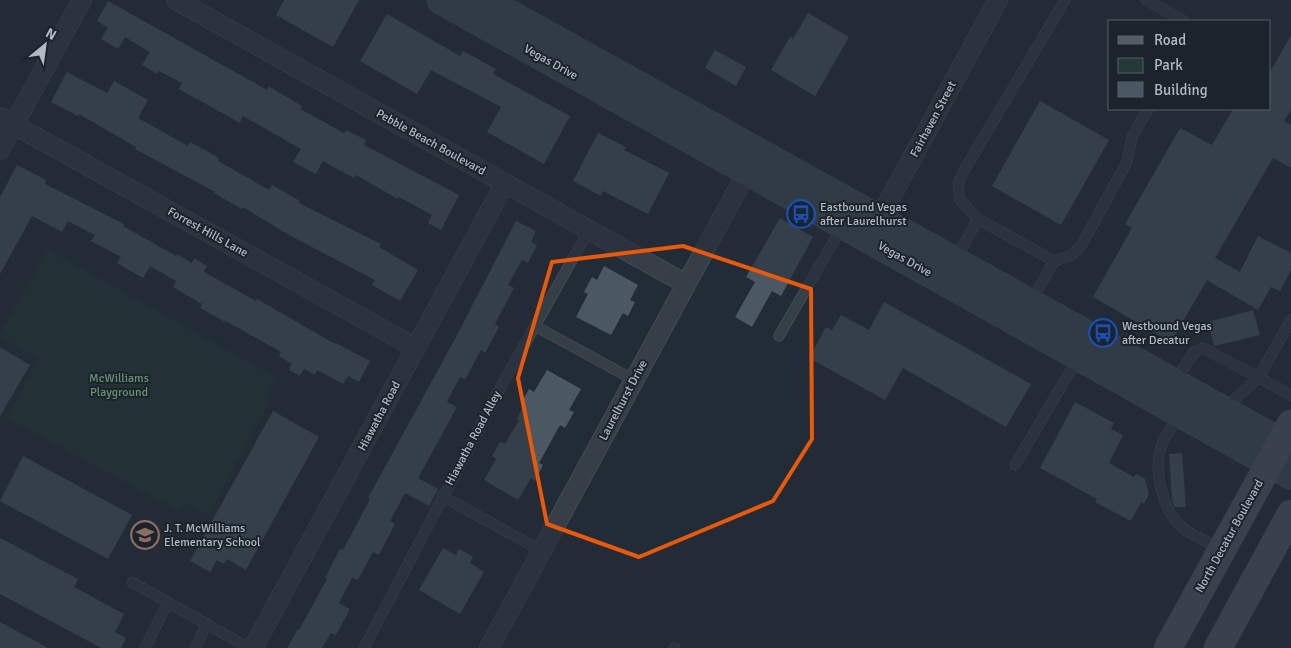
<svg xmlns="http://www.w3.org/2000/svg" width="1291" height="648" viewBox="0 0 1291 648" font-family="Signika,sans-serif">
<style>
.green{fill:#253939}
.building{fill:#4b5762}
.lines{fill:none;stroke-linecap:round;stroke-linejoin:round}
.lane-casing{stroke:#535c65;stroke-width:11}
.street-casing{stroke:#535c65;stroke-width:20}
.secondary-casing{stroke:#535c65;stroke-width:29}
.primary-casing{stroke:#3f4751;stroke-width:29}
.lane{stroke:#363e47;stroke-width:10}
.street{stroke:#363e47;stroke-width:19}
.secondary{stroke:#444e5a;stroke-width:28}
.primary{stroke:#545d67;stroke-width:28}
.marked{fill:none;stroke:#e8590c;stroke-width:4;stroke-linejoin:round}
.labels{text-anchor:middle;stroke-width:4;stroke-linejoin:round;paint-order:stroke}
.street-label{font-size:12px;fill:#b0b9c4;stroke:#1b232c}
.poi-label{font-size:12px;fill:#b0b9c4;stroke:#1b232c;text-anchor:start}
.park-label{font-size:12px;fill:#6a9271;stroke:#1b232c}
</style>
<rect width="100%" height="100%" fill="#222c37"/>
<polygon class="green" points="48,250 277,378 265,399 270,401 208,515 184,502 179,511 7,418 39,359 0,337 0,335"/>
<g class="building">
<polygon points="284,0 359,0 333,47 276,15"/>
<polygon points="108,1 267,90 268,86 302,106 300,109 344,133 346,130 366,140 364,145 459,195 441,230 428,223 432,215 399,197 398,199 356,175 354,178 323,161 316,174 293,162 301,149 243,116 240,123 179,89 182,83 159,71 157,74 142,65 150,52 125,37 118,49 101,39 108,28 97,21"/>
<polygon points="808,13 849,37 815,96 771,70 790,37 793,39"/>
<polygon points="387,14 460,56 463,51 496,69 493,74 570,116 544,164 487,132 501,107 431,70 417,94 360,61"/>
<polygon points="1291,35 1291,110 1284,121 1291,125 1291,168 1273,158 1215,258 1240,272 1258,236 1291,253 1291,270 1280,291 1271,287 1258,310 1207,280 1171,342 1093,297 1132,228 1125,224 1180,128 1212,145 1233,109 1270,109 1270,72"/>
<polygon points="715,50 746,67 736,86 705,68"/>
<polygon points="67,72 107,93 114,81 148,100 138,118 188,146 190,142 219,158 218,161 269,190 272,185 300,201 299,203 381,244 379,247 418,270 400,301 372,285 375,280 289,235 243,207 242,209 214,193 215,192 135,149 136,147 79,114 78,116 51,102"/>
<polygon points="1040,101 1109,140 1061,225 992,186"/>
<polygon points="598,133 626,147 624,150 669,173 648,214 603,191 601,196 573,181"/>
<polygon points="17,165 46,180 45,184 124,224 123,226 176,256 177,254 192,263 194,258 207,266 204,272 256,301 257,299 335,344 336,343 370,361 359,382 348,376 343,384 317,370 315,375 304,369 300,376 289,370 292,364 279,356 281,352 226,321 225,322 200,308 202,304 173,287 176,281 150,266 143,278 117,263 121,257 91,241 95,235 68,221 62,232 32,216 0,274 0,197"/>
<polygon points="780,218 813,237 781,296 772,291 752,327 735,317 755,282 746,277"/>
<polygon points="516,221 536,231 531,242 537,245 528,263 522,260 508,285 514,288 495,324 499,327 485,353 481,350 465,380 460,377 447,402 457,407 418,478 438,489 429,506 405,493 390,521 395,524 379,555 373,552 358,580 352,578 339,603 350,609 336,635 331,633 322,648 287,648 298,629 299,630 327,579 325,578 340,549 343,550 370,499 368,498 456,337"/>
<polygon points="604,266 638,285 630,300 635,302 628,316 623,313 611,335 576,317 588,294 584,292 592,277 597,280"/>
<polygon points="884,302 1031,384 1006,427 903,368 885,400 809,358 826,327 832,330 841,315 869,330"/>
<polygon points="1253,310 1260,335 1214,346 1208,322"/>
<polygon points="0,347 30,365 0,416"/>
<polygon points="547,370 581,389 569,410 574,412 565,428 560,425 539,463 543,465 535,481 531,478 518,500 484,480 496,459 492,456 500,442 505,444 519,420 517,419 524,405 521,403 529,389 534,392"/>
<polygon points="1075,402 1114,423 1111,429 1123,435 1109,463 1134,477 1136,474 1145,479 1149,494 1144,504 1141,502 1131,521 1095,502 1097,499 1040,468"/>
<polygon points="273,411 319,437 246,570 227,559 224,564 217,560 210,572 190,561"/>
<polygon points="1182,453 1186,507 1175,507 1172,500 1169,454"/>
<polygon points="23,456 132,515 108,559 0,501"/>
<polygon points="0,538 78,579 74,587 124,614 115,632 126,638 121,648 101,648 0,594"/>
<polygon points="443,548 456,555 459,549 473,557 470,563 484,572 460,614 419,590"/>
<polygon points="0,622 48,648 0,648"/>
</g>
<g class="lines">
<defs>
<g id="lane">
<polyline points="1146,0 1184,21"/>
<polyline points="978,219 1054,261"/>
<polyline points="955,261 978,219 960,200 958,184 965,169 1065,0"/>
<polyline points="1031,302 1054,261 1072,255 1081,246 1127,162 1132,137 1148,109"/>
<polyline points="535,326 634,380"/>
<polyline points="779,336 842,227"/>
<polyline points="1175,382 1194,352 1203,348 1291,395"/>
<polyline points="1229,412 1236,398 1259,377 1291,320"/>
<path d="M 1180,414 C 1174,424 1166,434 1162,444 C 1152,469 1163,513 1184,529 C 1195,537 1210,543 1222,549"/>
<polyline points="1015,465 1078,358"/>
<polyline points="442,496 542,551"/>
<polyline points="132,582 249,648"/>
<polyline points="145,648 168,602"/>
<polyline points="195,648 207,624"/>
<polyline points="364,648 504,381 589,230"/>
<polyline points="674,648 675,648"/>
</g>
<g id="street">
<polyline points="176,0 686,284"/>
<polyline points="0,117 416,348"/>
<polyline points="0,150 82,0"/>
<polyline points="874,228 998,0"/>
<polyline points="253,648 505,183"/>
<polyline points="489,648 753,161"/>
</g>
<g id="secondary">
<polyline points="441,0 1291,475"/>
<polyline points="484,0 1291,448"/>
</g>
<g id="primary">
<polyline points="1168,648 1291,424"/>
<polyline points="1218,648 1291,514"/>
</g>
</defs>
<use href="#lane" class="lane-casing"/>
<use href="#street" class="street-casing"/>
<use href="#secondary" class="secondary-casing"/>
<use href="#primary" class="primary-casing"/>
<use href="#lane" class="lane"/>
<use href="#street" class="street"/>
<use href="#secondary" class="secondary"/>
<use href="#primary" class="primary"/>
</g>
<path d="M0 0H1291V648H0ZM 683,246 L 811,289 L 812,439 L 773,501 L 639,557 L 547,524 L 518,378 L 552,262 Z" fill="#222c37" fill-opacity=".55" fill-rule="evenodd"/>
<path class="marked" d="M 683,246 L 811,289 L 812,439 L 773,501 L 639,557 L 547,524 L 518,378 L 552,262 Z"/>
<defs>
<symbol id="bus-ring" viewBox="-11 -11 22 22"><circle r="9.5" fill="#1b232c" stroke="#1a4fb4" stroke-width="1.5"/><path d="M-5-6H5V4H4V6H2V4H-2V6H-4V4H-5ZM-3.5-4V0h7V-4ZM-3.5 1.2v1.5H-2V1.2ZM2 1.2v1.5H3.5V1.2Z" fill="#1a4fb4"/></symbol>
<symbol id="school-ring" viewBox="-11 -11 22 22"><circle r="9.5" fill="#1b232c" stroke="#8d6e63" stroke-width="1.5"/><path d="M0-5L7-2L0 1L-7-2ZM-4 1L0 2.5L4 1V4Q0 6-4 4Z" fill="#8d6e63"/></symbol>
</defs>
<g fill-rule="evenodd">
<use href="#bus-ring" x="785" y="198" width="32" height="32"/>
<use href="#bus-ring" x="1087" y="317" width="32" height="32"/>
<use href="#school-ring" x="129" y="519" width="32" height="32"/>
</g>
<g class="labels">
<g class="street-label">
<text transform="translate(551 62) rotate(29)" y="4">Vegas Drive</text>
<text transform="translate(933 119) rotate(-62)" y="4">Fairhaven Street</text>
<text transform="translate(431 142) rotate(29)" y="4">Pebble Beach Boulevard</text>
<text transform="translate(208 232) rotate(29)" y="4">Forrest Hills Lane</text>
<text transform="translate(905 259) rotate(29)" y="4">Vegas Drive</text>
<text transform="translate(623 400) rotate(-62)" y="4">Laurelhurst Drive</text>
<text transform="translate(379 416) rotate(-62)" y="4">Hiawatha Road</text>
<text transform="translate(473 438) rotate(-62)" y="4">Hiawatha Road Alley</text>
<text transform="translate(1229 536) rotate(-61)" y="4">North Decatur Boulevard</text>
</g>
<g class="poi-label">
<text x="820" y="211">Eastbound Vegas<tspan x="820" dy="14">after Laurelhurst</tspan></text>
<text x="1122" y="330">Westbound Vegas<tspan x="1122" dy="14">after Decatur</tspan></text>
<text x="164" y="532">J. T. McWilliams<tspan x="164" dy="14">Elementary School</tspan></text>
</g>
<g class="park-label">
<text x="119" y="382">McWilliams<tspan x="119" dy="14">Playground</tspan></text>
</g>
</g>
<rect x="1108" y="20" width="162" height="90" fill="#1b232c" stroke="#575f69"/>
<rect x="1118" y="36" width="25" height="8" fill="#545d67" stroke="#575f69"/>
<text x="1154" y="45" font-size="15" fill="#b0b9c4">Road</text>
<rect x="1118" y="58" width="25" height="15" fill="#253939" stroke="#575f69"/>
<text x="1154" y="70" font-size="15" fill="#b0b9c4">Park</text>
<rect x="1118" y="82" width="25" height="15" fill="#4b5762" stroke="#575f69"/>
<text x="1154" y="95" font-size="15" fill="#b0b9c4">Building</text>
<g transform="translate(45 45) rotate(29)" stroke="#1b232c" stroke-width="4" paint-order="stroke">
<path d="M0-4L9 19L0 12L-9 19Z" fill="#b0b9c4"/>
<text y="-8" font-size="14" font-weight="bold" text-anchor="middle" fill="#b0b9c4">N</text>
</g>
</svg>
